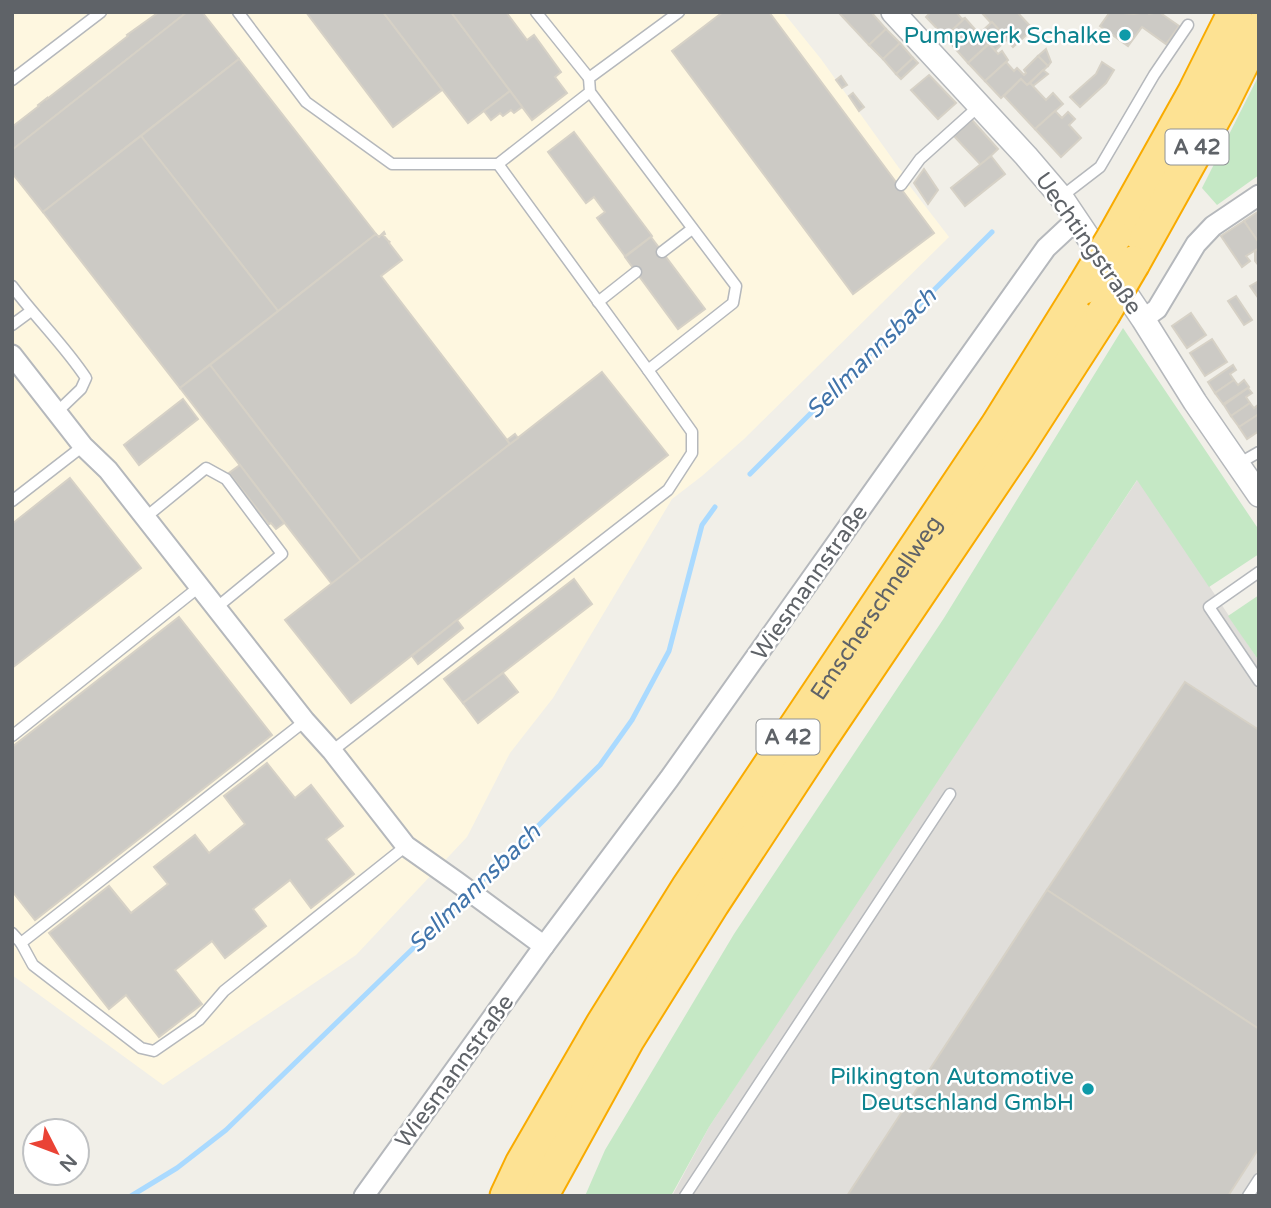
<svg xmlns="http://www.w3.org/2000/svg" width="1271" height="1208" viewBox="0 0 1271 1208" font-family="'Varela Round',sans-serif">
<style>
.commercial{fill:#fef7e0}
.industrial{fill:#e0deda}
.green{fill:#c5e8c5}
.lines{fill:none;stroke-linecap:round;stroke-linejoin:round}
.stream{stroke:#aadaff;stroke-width:5}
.building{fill:#cccac5;stroke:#d6d1c6;stroke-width:2}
.service-casing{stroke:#b5b8bc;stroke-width:13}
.minor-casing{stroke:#b5b8bc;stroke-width:23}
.tertiary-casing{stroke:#b5b8bc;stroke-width:26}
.motorway-casing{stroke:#f9ab00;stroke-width:37}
.service{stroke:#fff;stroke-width:10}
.minor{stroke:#fff;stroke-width:19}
.tertiary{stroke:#fff;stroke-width:23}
.motorway{stroke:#fde293;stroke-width:33}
.motorway-bridge-casing{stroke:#f9ab00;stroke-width:37;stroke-linecap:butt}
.motorway-bridge{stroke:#fde293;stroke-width:33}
.culture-dot{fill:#0f9aa8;stroke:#fff;stroke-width:2.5}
.labels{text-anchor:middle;stroke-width:5;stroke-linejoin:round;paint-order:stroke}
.shield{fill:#fff;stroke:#8f9295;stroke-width:2}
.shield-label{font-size:21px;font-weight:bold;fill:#5f6368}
.culture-label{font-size:23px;fill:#0d838f;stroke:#fff;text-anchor:end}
.street-label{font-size:23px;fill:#5f6368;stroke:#fff}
.water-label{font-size:24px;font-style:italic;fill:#4174aa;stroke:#fff}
</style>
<rect width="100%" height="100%" fill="#f1efe8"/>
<polygon class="commercial" points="12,12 783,12 821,59 899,168 911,182 909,185 949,237 744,439 702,476 672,499 553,698 510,753 467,837 356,955 163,1085 12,975"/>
<polygon class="industrial" points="1138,479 1259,661 1259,1196 672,1196 709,1127 878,868"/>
<g class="green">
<polygon points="1259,75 1259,175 1217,205 1202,188"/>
<polygon points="1123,328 1259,530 1259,554 1209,587 1137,480 709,1127 671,1196 585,1196 605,1150 734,934 944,618"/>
<polygon points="1259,595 1259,661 1228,616"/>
</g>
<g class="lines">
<g class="stream">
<polyline points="750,474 992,232"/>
<polyline points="474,889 600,765 632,720 669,651 702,525 715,507"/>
<polyline points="131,1196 177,1168 226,1130 467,896"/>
</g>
</g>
<g class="building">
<polygon points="159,12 187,12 12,150 12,127 39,106 38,105 47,98 47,99 128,36 127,35"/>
<polygon points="187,12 202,12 239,59 43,212 12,173 12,150"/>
<polygon points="306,12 383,12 442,90 393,127"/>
<polygon points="383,12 451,12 510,91 468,123"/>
<polygon points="451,12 506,12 527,40 534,35 561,72 555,77 567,93 532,120"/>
<polygon points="723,12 769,12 934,233 853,294 672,51"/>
<polygon points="842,12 871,12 886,29 869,45 840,14"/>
<polygon points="931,12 956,12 962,19 965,18 945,37 926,17"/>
<polygon points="981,12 1017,12 1033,29 1013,47"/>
<polygon points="1110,12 1134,14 1147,12 1149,14 1159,12 1179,26 1166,44 1142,27 1128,46 1100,26"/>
<polygon points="965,18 979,34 992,22 1001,32 968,63 945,37"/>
<polygon points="886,29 900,43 883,59 869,45"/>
<polygon points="1000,33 1006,40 995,51 989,44"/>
<polygon points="900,43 913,58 896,74 883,59"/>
<polygon points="989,44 998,54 1002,51 1008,60 985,81 968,63"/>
<polygon points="1046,49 1051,62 1048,66 1038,56"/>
<polygon points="1038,56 1048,66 1027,85 1021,79 1001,98 985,81 1006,62 1014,71 1017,68 1024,75 1026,73 1024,70"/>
<polygon points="913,58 918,63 901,79 896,74"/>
<polygon points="239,59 376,234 278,311 141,136"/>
<polygon points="1102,62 1114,70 1106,83 1080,107 1070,97 1096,74"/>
<polygon points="1043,70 1048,74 1033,86 1030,83"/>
<polygon points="929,75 956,103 938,119 911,90"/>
<polygon points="841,76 847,85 842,88 836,80"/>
<polygon points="1021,79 1027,85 1030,83 1046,100 1053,93 1063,104 1035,129 1004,96"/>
<polygon points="510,91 522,107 514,113 511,110 503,116 500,113 491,120 484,111"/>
<polygon points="853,93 864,107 859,111 849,96"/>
<polygon points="1055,111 1062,118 1068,112 1075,119 1069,125 1081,138 1061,157 1035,129"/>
<polygon points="972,120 998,149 981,165 954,136"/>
<polygon points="574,132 652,236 625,256 597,218 605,212 594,197 586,203 548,152"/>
<polygon points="141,136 278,311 180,388 43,212"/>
<polygon points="991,156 1005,174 965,206 951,188"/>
<polygon points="924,169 938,190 928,204 914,183"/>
<polygon points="1259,211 1259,243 1244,221"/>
<polygon points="1244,221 1259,243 1259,248 1246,256 1250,261 1242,267 1221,236"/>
<polygon points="384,232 385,234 383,235 389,242 390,241 389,243 402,260 381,276 510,444 361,561 210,365 376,234 379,237"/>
<polygon points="651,237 705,309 678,329 625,257"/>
<polygon points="1259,248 1259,266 1255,261 1255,251"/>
<polygon points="1259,281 1259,299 1250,286"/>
<polygon points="1236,296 1252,320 1244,325 1228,301"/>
<polygon points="1191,313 1206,335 1187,348 1172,326"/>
<polygon points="1212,339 1227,362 1205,376 1190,353"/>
<polygon points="210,365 361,561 332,584 180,388"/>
<polygon points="1233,365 1236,370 1230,374 1234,380 1215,393 1208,382"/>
<polygon points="602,372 668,455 351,703 285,620"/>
<polygon points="1234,380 1238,385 1244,380 1249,387 1223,404 1215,393"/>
<polygon points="1248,388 1252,393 1246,397 1250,403 1231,416 1224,405"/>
<polygon points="183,399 198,419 139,465 124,445"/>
<polygon points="1250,403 1254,408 1259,404 1259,414 1239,427 1231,416"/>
<polygon points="1259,414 1259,431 1247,439 1239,427"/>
<polygon points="515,434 518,438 510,444 507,440"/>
<polygon points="240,465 284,523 276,529 271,523 269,524 229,473"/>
<polygon points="70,478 141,568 12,668 12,524"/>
<polygon points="574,579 592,604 463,703 444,679"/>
<polygon points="179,617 272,735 35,920 12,891 12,747"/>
<polygon points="457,620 463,628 418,664 412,656"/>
<polygon points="503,673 518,692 478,723 463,703"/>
<polygon points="1185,682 1259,730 1259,1029 1047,890"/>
<polygon points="267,763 295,798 311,785 343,826 326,839 354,874 311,908 290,880 253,909 266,926 225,958 212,941 175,970 202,1004 159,1037 126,995 109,1009 49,933 109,886 131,913 168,884 154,867 195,835 209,853 245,824 224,796"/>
<polygon points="1047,890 1259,1029 1259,1148 1228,1196 847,1196"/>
</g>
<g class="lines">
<defs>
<g id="service">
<polyline points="238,12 306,102 392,164 498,164"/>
<polyline points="536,12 589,78"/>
<polyline points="12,80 101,12"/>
<polyline points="590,92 498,164 648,370 733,303 736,286 590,92 589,78 679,12"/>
<polyline points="901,185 920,159 979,106"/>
<polyline points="1061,197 1100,167 1154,75 1188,25"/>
<polyline points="662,252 692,229"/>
<path d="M 12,286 C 36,318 65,346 86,378 L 81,389 L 57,412"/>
<polyline points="598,302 636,272"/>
<polyline points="12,325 31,311"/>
<polyline points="1238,464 1259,452"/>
<polyline points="12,501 83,446"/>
<polyline points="146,517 206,468 226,479 282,554 216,608"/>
<polyline points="1259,572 1209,607 1259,681"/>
<polyline points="305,721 21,943 33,965 141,1048 154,1051 199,1020 224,991 406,846"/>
<polyline points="12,736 199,587"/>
<polyline points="332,751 668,490 692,453 692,432 648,370"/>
<polyline points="12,933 21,943"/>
<polyline points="685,1196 950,794"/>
<polyline points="1248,1196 1259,1179"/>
</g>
<g id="minor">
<polyline points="1143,319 1157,309 1196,244 1213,226 1259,195"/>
<polyline points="12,355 83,446 108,470 305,721 332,751 406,846 457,882 544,946"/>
<polyline points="364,1196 544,946 669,779 1046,248 1076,220"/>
</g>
<polyline id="tertiary" points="893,12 1026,156 1061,197 1143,319 1195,402 1259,495"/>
<g id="motorway">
<polyline points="1114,237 1195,92 1235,12"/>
<polyline points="1133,263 1221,105 1259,29"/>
<path id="s1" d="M 507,1196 L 522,1164 L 603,1024 L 688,888 L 998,425 L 1084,287"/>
<polyline points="541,1196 627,1040 712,904 819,741 1018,446 1103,314"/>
</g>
</defs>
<use href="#service" class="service-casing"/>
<use href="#minor" class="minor-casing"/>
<use href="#tertiary" class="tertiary-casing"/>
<use href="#motorway" class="motorway-casing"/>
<use href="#service" class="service"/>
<use href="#minor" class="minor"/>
<use href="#tertiary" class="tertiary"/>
<use href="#motorway" class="motorway"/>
<defs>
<g id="motorway-bridge">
<polyline points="1084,287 1114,237"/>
<polyline points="1103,314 1133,263"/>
</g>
</defs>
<use href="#motorway-bridge" class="motorway-bridge-casing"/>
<use href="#motorway-bridge" class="motorway-bridge"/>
</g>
<g class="culture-dot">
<circle cx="1125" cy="35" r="7"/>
<circle cx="1088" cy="1089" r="7"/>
</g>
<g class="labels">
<g class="shield">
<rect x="1165.5" y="129.5" width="63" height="35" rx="5"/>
<rect x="756.5" y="719.5" width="63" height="35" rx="5"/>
</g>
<g class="shield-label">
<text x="1197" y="154">A 42</text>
<text x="788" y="744">A 42</text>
</g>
<g class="culture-label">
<text x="1111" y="43">Pumpwerk Schalke</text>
<text x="1074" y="1084">Pilkington Automotive<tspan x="1074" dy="26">Deutschland GmbH</tspan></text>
</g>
<g class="street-label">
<text transform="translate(1089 243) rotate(55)" y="8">Uechtingstraße</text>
<text transform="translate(809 582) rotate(-55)" y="8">Wiesmannstraße</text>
<text dy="8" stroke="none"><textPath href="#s1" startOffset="695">Emscherschnellweg</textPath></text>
<text transform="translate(454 1071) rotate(-54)" y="8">Wiesmannstraße</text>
</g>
<g class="water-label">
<text transform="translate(871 353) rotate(-45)" y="8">Sellmannsbach</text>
<text transform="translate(474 888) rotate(-44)" y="8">Sellmannsbach</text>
</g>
</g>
<rect width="1271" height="1208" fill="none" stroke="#5f6368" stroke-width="28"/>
<g transform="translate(56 1152) rotate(132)"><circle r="33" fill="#ffffff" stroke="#bfc1c3" stroke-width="2"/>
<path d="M0-5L12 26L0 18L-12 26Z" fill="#ea4335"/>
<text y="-10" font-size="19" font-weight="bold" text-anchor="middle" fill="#5f6368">N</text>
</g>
</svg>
